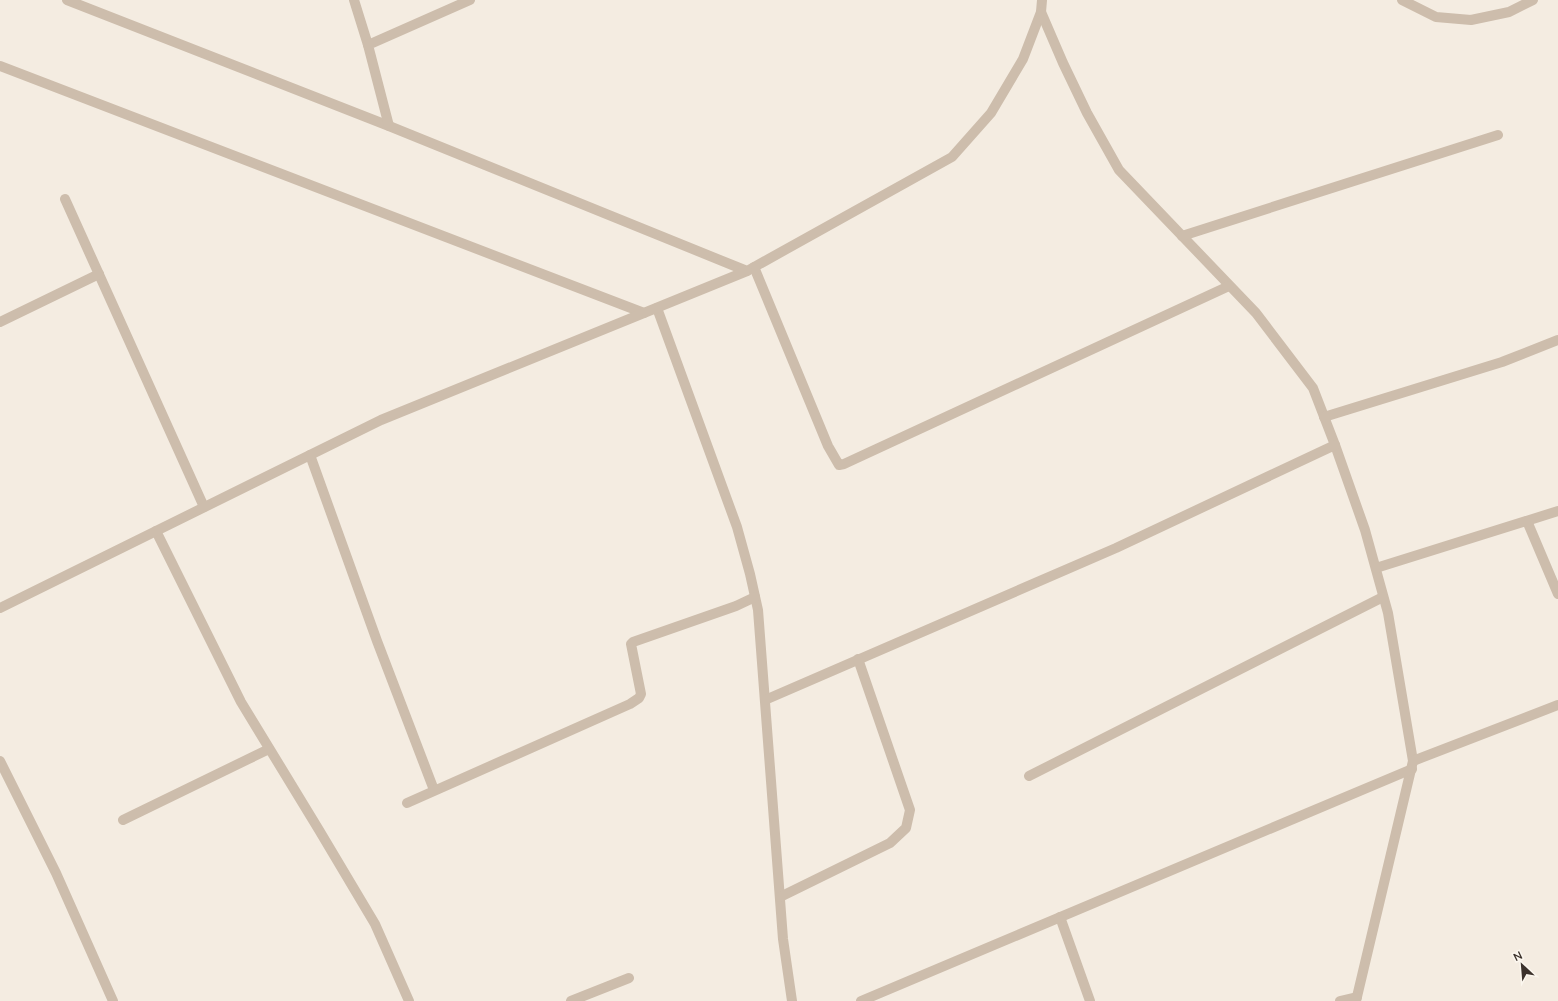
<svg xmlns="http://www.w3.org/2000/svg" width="1558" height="1001" viewBox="0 0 1558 1001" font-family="Mulish,sans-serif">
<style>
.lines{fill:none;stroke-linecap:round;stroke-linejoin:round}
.minor{stroke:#cdbdac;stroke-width:10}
</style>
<rect width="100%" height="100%" fill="#f4ece1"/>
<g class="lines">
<g class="minor">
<polyline points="67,0 389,126 747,271 952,157 991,113 1023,59 1041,12 1042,0"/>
<polyline points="354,0 368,45"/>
<polyline points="1402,0 1436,17 1471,20 1509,12 1533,0"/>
<polyline points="1041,12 1063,63 1087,113 1119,170 1256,313 1313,388 1335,445 1365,530 1388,613 1413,761 1356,1001"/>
<polyline points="0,66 644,313"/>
<polyline points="389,126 368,45 470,0"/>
<polyline points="65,199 204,507"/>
<polyline points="1182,236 1498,135"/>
<polyline points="754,267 828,446 839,465 844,464 1229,286"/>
<polyline points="657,308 737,527 750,574 758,610 783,939 792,1001"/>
<polyline points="0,322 99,274"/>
<polyline points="1324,417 1502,362 1558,340"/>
<polyline points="310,455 377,641 434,790"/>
<polyline points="1527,521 1558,594"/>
<polyline points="156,531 241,702 319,830 375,924 409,1001"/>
<polyline points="1376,568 1558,511"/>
<polyline points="0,608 381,420 747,271"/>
<polyline points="765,700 1116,548 1335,445"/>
<polyline points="0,761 56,873 113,1001"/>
<polyline points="1413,761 1558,705"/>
<polyline points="1029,776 1383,597"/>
<polyline points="407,803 630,704 639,698 641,694 631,644 633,642 736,606 755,597"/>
<polyline points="123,820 269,749"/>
<polyline points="780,897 890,843 906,828 910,810 858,659"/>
<polyline points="1060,917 1090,1001"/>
<polyline points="571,1001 629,978"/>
<polyline points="861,1001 1412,769"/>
<polyline points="1340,1001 1357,997"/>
</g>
</g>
<g transform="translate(1522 965) rotate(334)" stroke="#fbf6ee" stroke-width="3" paint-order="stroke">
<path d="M0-3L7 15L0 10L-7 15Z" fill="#3b312b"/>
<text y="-6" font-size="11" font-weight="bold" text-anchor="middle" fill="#3b312b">N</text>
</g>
</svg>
